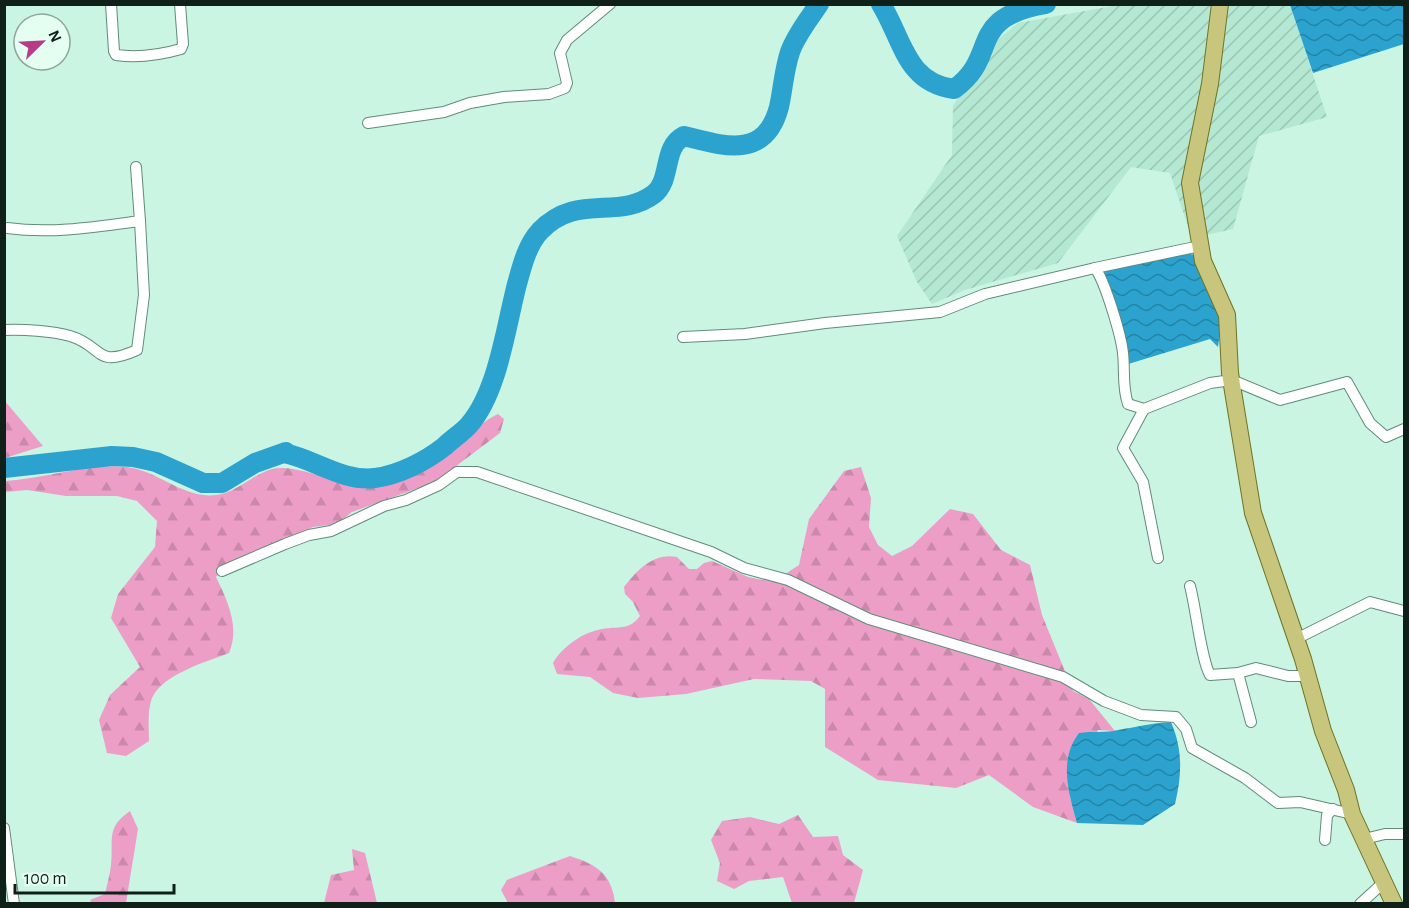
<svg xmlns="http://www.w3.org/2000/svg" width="1409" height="908" viewBox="0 0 1409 908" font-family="'Alegreya Sans',sans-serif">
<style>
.industrial{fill:url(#industrial-furrows)}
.forest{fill:url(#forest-firs)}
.water{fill:url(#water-waves)}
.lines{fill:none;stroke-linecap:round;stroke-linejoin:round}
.river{stroke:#2ba3ce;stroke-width:20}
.minor-casing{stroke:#628b7a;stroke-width:12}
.primary-casing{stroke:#6f7322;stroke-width:18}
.minor{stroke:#fff;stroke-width:10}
.primary{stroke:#c8c57d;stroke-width:16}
</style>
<defs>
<pattern id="industrial-furrows" width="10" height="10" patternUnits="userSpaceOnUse" patternTransform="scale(1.5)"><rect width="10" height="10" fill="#b4e8d2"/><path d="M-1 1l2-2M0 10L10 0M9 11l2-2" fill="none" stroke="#9ac7b4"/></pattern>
<pattern id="forest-firs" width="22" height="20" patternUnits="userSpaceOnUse" patternTransform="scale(1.5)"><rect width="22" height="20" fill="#ed9ec7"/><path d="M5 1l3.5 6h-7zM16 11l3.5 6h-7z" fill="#ca88aa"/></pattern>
<pattern id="water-waves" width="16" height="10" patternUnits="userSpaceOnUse" patternTransform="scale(1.5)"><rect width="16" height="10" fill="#2ba3ce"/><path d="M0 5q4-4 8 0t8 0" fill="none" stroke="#2384a6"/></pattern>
</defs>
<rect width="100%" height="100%" fill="#c9f5e2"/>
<polygon class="industrial" points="1118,5 1290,5 1327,117 1259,136 1233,229 1192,238 1170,173 1131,167 1058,263 965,290 932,304 917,282 897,236 952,155 953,106 995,42 1018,23"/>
<g class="forest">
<polygon points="4,400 43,446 5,458"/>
<path d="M 498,414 L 504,419 L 500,433 L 435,482 L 352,512 L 337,524 L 313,527 L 225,565 L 216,577 C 228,602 240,627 229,653 C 206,662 163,674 152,698 C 147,711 149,728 149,741 L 126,756 L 107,753 L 99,720 L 110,695 L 140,667 L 111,618 L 118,594 L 155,547 L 157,521 L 137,501 L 117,496 L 66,496 L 27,490 L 5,492 L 5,481 C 45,479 86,463 126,467 C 158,470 183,499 216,495 C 240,493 259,466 283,468 C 314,469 350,492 381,483 C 407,476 439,463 459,445 C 471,434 482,421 498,414 Z"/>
<path d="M 861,467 L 871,498 L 869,527 L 878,545 L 892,556 L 912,546 L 950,509 L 973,514 L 1001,550 L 1030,565 L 1042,615 L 1073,691 L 1089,699 L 1115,731 L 1098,730 L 1070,797 L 1077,823 L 1033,807 L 989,775 L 956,788 L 878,780 L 825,747 L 825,689 L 811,681 L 754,679 L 686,694 L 638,698 L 613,693 L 590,677 L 557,674 L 553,663 C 562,647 583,632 602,629 C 618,626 629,631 640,616 L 633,602 L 625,594 L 624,587 C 637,570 654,552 677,557 L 689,569 L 697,569 L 704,563 L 712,561 L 748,577 L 773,582 L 799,565 L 809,519 L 844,471 Z"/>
<path d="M 130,811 L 138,829 L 126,903 L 92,903 L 90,900 L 105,894 C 107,884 110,875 111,865 C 114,840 105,828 130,811 Z"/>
<polygon points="798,815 813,837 838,836 843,855 863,870 854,903 792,903 783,877 749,881 734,889 717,881 720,863 711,840 722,821 750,817 779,824"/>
<polygon points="352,849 365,853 377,903 324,903 331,875 354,870"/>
<path d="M 570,856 C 597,865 611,873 615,903 L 508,903 L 501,890 L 507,880 Z"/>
</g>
<g class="water">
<polygon points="1290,5 1404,5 1404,44 1313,73"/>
<polygon points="1184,252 1194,255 1223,309 1218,347 1210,339 1125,365 1116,313 1104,272 1108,268"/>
<path d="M 1171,722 C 1183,750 1182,775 1175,804 L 1143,825 L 1077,823 C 1069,794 1058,760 1079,733 C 1092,731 1105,733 1118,730 C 1136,727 1152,723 1171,722 Z"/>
</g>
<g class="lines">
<g class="river">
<path d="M 881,4 C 903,40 906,83 954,89 C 1001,56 964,18 1046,4"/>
<path d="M 4,468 L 112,456 L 133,457 L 156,462 L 203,483 L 222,483 L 255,463 L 286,452 L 284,453 C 314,459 343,482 375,478 C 399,475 426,461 445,446 C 452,439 462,433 469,425 C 498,392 506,326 517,284 C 522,266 527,245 540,231 C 578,192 618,221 654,194 C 672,180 662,147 684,136 C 724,146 765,160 779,107 C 783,89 784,70 790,52 C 796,35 809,19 819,4"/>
</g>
<defs>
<g id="minor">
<path d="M 111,4 L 114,51 L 116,55 C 138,58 160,55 181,49 L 183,44 L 180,4"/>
<polyline points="368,123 444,112 470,103 504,97 549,94 565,88 567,83 560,53 567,40 610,4"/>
<path d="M 7,228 C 52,234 95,227 140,221 L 136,167"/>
<path d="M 1200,246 L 1095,268 C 1105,281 1121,335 1123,353 C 1125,371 1122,387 1128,404 L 1144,409 L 1210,383 L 1232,380 L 1280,400 L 1347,382 L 1370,423 L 1386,437 L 1404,429"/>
<path d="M 4,330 C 22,329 53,331 70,336 C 104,346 94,369 137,350 L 144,295 L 140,221"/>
<polyline points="683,337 745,334 825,323 940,312 985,294 1095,268"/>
<polyline points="1144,409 1123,448 1143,482 1158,558"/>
<polyline points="222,571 285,544 309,535 331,531 384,506 406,500 439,485 457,472 477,472 711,552 744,568 788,580 869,619 1063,677 1104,701 1141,715 1176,717 1186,729 1192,748 1245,778 1278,803 1300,802 1352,814"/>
<path d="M 1190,586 C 1196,608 1201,659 1210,675 L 1238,673 L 1256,668 L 1288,676 L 1308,676"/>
<polyline points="1296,639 1370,602 1404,611"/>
<polyline points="1238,673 1251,722"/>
<polyline points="4,828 14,904"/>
<polyline points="1364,839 1385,834 1404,834"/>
<polyline points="1325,840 1327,815 1333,809"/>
<polyline points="1360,904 1383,883"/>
</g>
<polyline id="primary" points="1220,4 1210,84 1190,183 1203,261 1227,315 1230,373 1253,513 1303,659 1323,731 1346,790 1352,814 1394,904"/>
</defs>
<use href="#minor" class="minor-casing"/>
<use href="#primary" class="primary-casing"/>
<use href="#minor" class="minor"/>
<use href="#primary" class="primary"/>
</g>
<rect width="1409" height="908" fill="none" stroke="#0f2019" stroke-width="12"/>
<g transform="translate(42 42) rotate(66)"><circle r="28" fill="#e4fef2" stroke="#8fa59b" stroke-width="1.5"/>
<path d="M0-4.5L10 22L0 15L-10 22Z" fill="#b93a86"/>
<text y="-9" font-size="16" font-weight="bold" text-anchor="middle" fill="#0f2019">N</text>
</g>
<path d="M15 884v9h159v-9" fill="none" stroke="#0f2019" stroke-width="3"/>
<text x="24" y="884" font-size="18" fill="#0f2019" stroke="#e4fef2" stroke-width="4.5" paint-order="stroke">100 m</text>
</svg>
